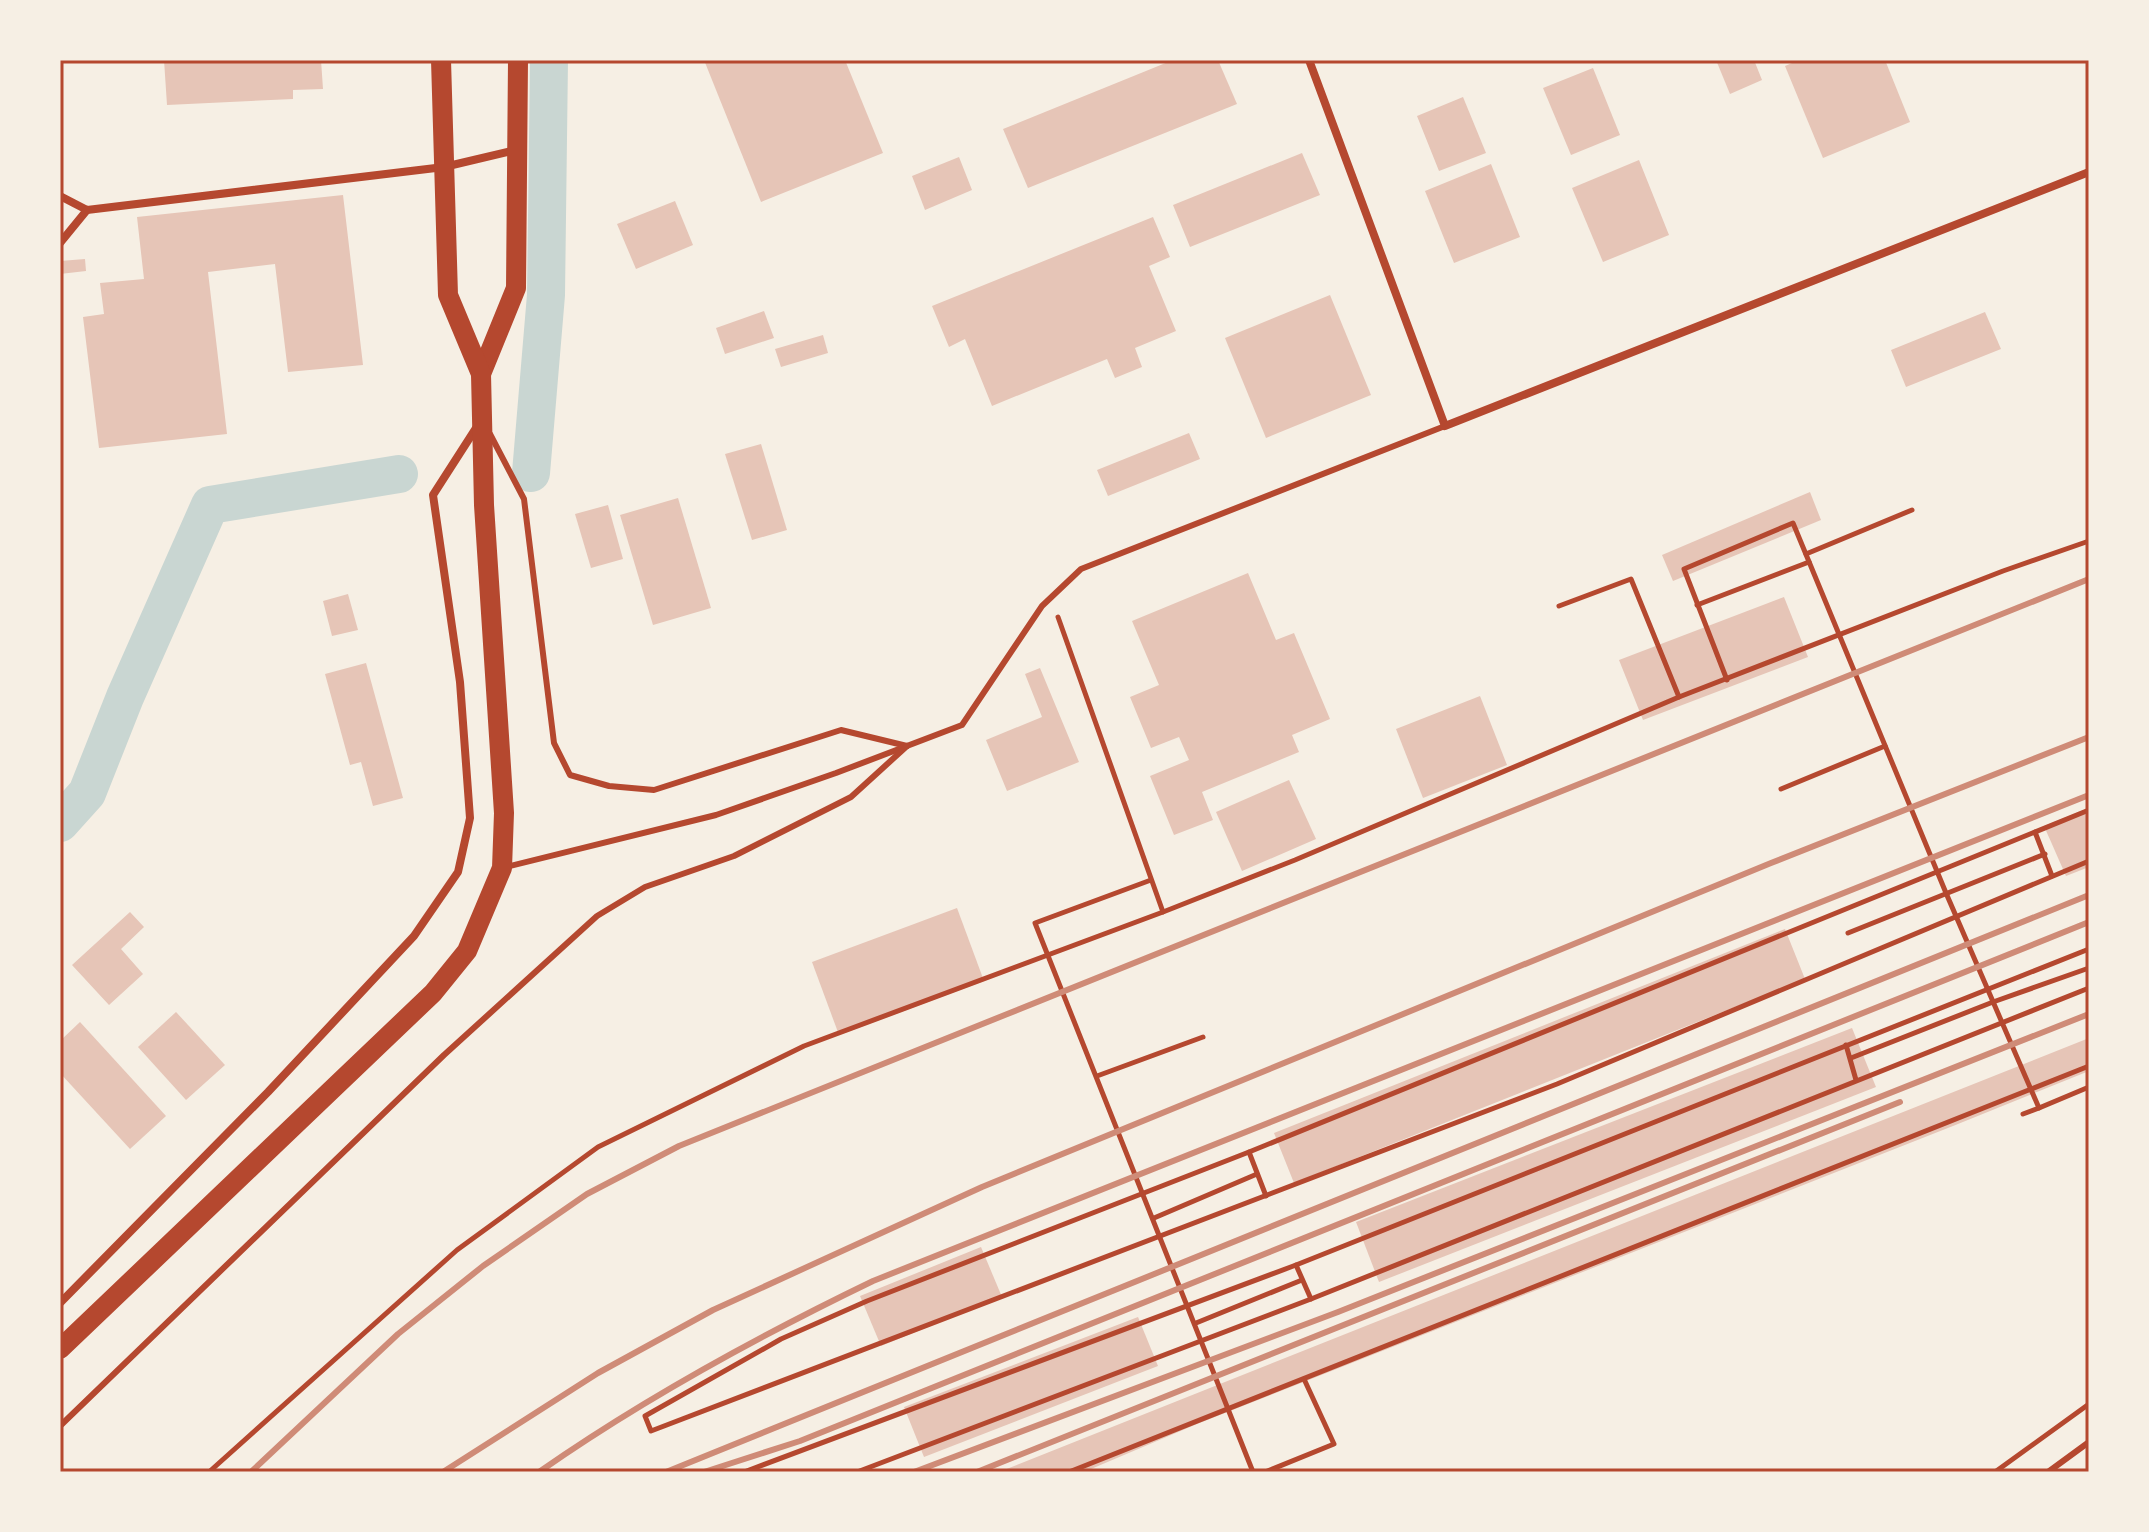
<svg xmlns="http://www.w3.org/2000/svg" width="2149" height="1532" viewBox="0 0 2149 1532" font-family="Cabin,sans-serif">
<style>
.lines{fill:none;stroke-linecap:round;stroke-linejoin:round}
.canal{stroke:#c9d6d2;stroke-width:38}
.building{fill:#e6c5b7}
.path{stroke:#b5482f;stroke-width:5}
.service{stroke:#b5482f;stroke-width:6}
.minor{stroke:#b5482f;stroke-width:8}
.primary{stroke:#b5482f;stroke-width:20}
.rail{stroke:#cf8b77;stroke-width:6}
.neatline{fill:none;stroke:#b5482f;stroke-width:3}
</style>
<rect width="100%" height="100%" fill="#f6efe4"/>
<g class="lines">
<g class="canal">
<polyline points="531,473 546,295 549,60"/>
<polyline points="60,823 87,793 125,697 210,505 399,474"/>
</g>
</g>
<g class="building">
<polygon points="164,60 321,60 323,89 293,90 293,99 167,105"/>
<polygon points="704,60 845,60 883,153 761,202"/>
<polygon points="1173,60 1218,60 1237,104 1028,188 1003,129"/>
<polygon points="1716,60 1754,60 1762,80 1730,94"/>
<polygon points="1799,60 1885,60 1910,122 1823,158 1785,66"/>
<polygon points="1593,68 1620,135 1571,155 1543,88"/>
<polygon points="1463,97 1486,153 1439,171 1417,116"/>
<polygon points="1302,153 1320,195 1190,247 1173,205"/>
<polygon points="959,157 972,190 925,210 912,176"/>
<polygon points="1639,160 1669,235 1603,262 1572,188"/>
<polygon points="1491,164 1520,237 1454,263 1425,191"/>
<polygon points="343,195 363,365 288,372 275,264 208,272 227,434 99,448 83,317 104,314 100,283 144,279 137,217"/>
<polygon points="675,201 693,245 636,269 617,224"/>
<polygon points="1153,217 1170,257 1149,266 1176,331 1135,348 1142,367 1115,378 1107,359 992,406 965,339 949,347 932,306"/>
<polygon points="85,259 86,271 60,274 60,261"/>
<polygon points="1330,295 1371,395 1266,438 1225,338"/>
<polygon points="764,311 774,338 725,354 716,328"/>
<polygon points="1985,312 2001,349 1906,387 1891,350"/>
<polygon points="823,335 828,353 781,367 775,349"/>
<polygon points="1189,433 1200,459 1108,496 1097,470"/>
<polygon points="761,444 787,530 752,540 725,454"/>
<polygon points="1810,492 1821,520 1673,581 1662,555"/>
<polygon points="678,498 711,608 653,625 620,515"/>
<polygon points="608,505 623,559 591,568 575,514"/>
<polygon points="1248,573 1276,640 1294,633 1330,719 1292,735 1299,752 1202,792 1213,820 1174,835 1150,776 1189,760 1179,737 1151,748 1130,697 1159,685 1132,621"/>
<polygon points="348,594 358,630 332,636 323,601"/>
<polygon points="1784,597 1808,657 1643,720 1619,660"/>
<polygon points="366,663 403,798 373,806 361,762 350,765 325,674"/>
<polygon points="1040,668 1079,762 1007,791 986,740 1042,717 1025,674"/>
<polygon points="1480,696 1507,765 1423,798 1396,729"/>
<polygon points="1289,780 1316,839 1242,871 1216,812"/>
<polygon points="2089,808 2089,867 2066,876 2044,826"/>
<polygon points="957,908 984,981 839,1035 812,962"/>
<polygon points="130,912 144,927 121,949 143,974 109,1005 72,965"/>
<polygon points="1785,929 1805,979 1294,1183 1274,1133"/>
<polygon points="176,1012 225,1065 186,1100 138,1047"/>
<polygon points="80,1022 166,1116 130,1149 60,1073 60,1041"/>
<polygon points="1852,1028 1876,1087 1379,1282 1356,1222"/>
<polygon points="2089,1038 2089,1071 1953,1126 1197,1424 1084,1472 999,1472"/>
<polygon points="981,1247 1002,1297 881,1346 860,1296"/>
<polygon points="1138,1317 1158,1366 924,1457 904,1407"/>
</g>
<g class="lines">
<g class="path">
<polyline points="1806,554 1912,510"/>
<polyline points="1697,605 1809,562"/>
<polyline points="1559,606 1631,579 1679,697"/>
<polyline points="1058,617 1163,912"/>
<polyline points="1727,680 1684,569 1793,523 1946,893 2039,1108 2023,1114"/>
<polyline points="1781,789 1885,746"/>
<polyline points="2089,810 1249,1152 867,1301 781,1339 645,1416 651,1431 1557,1084 2089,861"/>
<polyline points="2035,832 2052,876"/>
<polyline points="1151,880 1035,923 1253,1472"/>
<polyline points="1848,933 2045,854"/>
<polyline points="1846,1045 1856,1080"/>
<polyline points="1851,1058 1993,1002 2089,968"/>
<polyline points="1097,1076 1203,1037"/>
<polyline points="2039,1108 2089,1087"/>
<polyline points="1249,1152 1266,1196"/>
<polyline points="1154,1218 1257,1174"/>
<polyline points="1296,1265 1311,1299"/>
<polyline points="1196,1323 1302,1280"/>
<polyline points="209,1472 457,1250 598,1147 804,1046 1163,912 1295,860 1679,697 2003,571 2089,541"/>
<polyline points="744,1472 1296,1265 2089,949"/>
<polyline points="857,1472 1311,1299 2089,988"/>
<polyline points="1069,1472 2089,1066"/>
<polyline points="1265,1472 1334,1444 1304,1379"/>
<polyline points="1995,1472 2089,1404"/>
</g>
<g class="service">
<polyline points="490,434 524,499 554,743 570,775 609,786 654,790 841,730 907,746"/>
<polyline points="506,867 716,815 836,773 962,725 1042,606 1081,569 1445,426"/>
<polyline points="60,1426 444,1055 597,916 645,887 734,856 851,797 907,746"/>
<polyline points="2048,1472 2089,1442"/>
</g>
<g class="minor">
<polyline points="1309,60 1445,426 2089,172"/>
<polyline points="60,196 87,210 444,167 516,150"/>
<polyline points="60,243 87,210"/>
<polyline points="60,1303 268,1092 414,936 458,872 470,818 460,682 433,495 478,425"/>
</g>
<g class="primary">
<polyline points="481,374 516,288 518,60"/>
<polyline points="60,1349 433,993 467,951 502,868 504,813 484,505 481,374 448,295 441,60"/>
</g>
<g class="rail">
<polyline points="251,1472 398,1334 483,1266 587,1194 679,1146 2089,579"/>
<polyline points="443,1472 598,1373 713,1310 982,1187 1771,863 2089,737"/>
<path d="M 539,1472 C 645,1398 757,1337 873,1281 L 2089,795"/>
<polyline points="666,1472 2089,895"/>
<polyline points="704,1472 800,1441 2089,922"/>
<polyline points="914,1472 1338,1312 2089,1014"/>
<polyline points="977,1472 1900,1102"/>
</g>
</g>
<rect width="2149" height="1532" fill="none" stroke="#f6efe4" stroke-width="124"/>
<rect x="62" y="62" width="2025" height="1408" class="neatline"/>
</svg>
